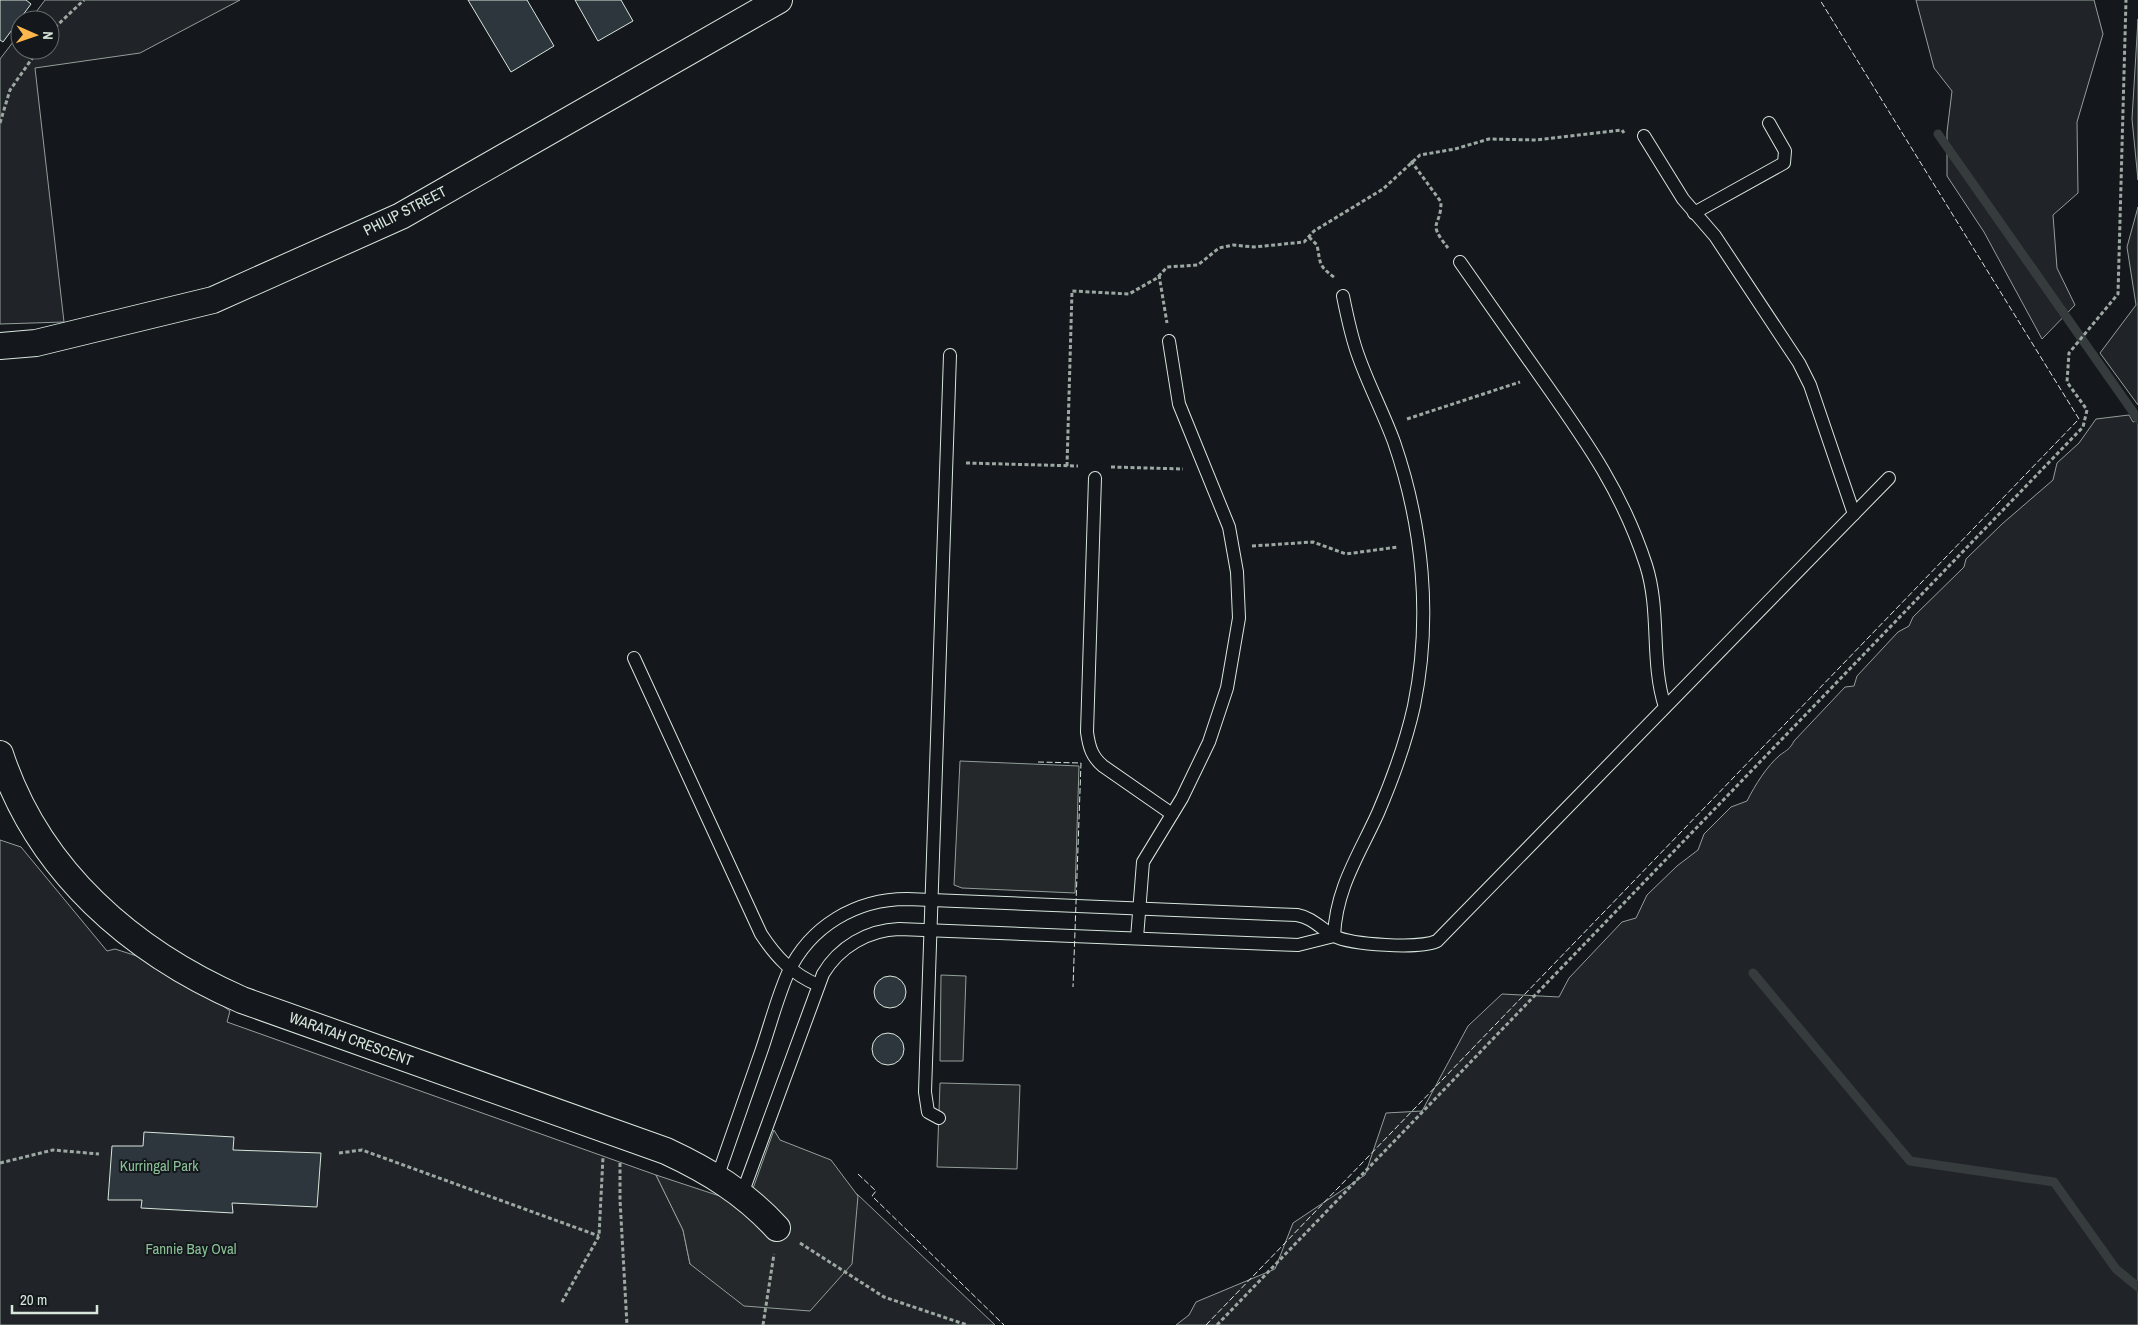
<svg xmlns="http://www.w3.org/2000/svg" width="2138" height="1325" viewBox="0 0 2138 1325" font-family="'Archivo Narrow',sans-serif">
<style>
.green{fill:#202428;stroke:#939e99}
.parking{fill:#24282b;stroke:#939e99}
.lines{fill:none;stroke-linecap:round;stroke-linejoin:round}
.stream{stroke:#363b3e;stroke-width:9}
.building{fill:#2c363c;stroke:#d8e6dc}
.service-casing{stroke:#d8e6dc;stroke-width:14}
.minor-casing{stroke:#d8e6dc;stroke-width:28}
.path{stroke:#9da8a2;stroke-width:3;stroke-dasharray:4 2.5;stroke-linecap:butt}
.service{stroke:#14181c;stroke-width:12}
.minor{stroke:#14181c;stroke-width:26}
.fence{stroke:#d8e6dc;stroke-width:1;stroke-dasharray:6 2.5;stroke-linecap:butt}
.labels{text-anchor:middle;stroke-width:4;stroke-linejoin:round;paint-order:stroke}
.street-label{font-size:15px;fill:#d8e6dc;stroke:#14181c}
.park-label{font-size:15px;fill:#8ac095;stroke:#14181c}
</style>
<rect width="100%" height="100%" fill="#14181c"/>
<g class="green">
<polygon points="45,0 240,0 140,53 35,68 64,322 0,324 0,59 20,33 20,50 50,50 50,20 30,20"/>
<polygon points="1916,0 2094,0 2103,34 2077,122 2078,193 2053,215 2057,268 2075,305 2042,339 1984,232 1947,176 1947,132 1952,91 1934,68"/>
<polygon points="2138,19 2138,180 2132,119"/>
<polygon points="2138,207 2138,405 2100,353 2136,305 2127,247"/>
<path d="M 2129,415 L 2133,422 L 2138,420 L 2138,1325 L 1176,1325 L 1189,1315 L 1196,1302 L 1275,1269 L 1293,1223 L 1365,1175 L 1386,1113 L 1422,1111 L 1468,1026 L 1502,994 L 1559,997 L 1569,978 L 1622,922 L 1636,918 L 1647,895 L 1677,866 L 1698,850 L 1704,834 L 1731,807 L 1747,801 C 1755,785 1767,766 1780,755 C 1787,750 1790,749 1794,741 L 1845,687 L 1854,686 L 1857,676 L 1898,632 L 1909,626 L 1913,617 L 1964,567 L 1966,559 L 2002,524 L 2053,480 L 2057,463 L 2079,443 L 2096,419 Z"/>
<polygon points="0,840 21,847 107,951 115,949 168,966 230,1011 227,1022 656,1175 683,1230 690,1264 857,1194 995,1325 0,1325"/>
</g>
<g class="parking">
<polygon points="960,761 1079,766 1075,893 962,888 954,885"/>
<polygon points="941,975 966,976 963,1061 940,1061"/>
<polygon points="940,1083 1020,1085 1017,1169 937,1167"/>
<polygon points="774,1130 780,1140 831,1160 858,1196 852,1264 810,1311 744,1306 690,1264 683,1230 656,1175 747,1205"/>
</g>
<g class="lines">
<g class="stream">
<polyline points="1938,134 2138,419"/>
<polyline points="1753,973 1910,1161 2054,1182 2116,1269 2138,1287"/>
</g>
</g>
<g class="building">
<polygon points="0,0 26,0 31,4 3,42 0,40"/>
<polygon points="468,0 527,0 554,46 511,72"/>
<polygon points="575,0 621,0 633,21 598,41"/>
<circle cx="890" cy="992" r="16"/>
<circle cx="888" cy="1049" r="16"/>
<polygon points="144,1132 234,1137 233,1150 321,1153 317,1207 232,1203 233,1213 141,1208 142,1200 108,1200 112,1146 143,1146"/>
</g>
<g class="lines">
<defs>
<g id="service">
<polyline points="1644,136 1683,199 1715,236 1799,363 1810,385 1854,514"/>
<polyline points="1694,213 1784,163 1785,151 1769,123"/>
<path d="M 1460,262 C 1489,303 1517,343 1545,383 C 1588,444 1623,494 1646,565 C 1661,612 1650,661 1665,707"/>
<path d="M 1095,478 L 1087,732 C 1089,747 1092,757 1103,766 L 1172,814"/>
<path d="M 634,658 L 761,934 C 776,957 792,974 818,985"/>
<path d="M 1334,936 C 1336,888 1359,855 1378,813 C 1393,778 1406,742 1414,706 C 1432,618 1423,526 1394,442 C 1383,412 1368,384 1358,355 C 1351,336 1347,316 1343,296"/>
<polyline points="1137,938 1143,862 1182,798 1209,742 1227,688 1239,618 1237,572 1229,527 1179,404 1169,341"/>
<polyline points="939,1118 928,1112 925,1092 950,355"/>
<path d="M 717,1178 C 732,1136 746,1094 761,1052 C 770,1026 777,998 788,973 C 810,926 856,899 907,899 L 1297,915 C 1313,918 1320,928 1334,936 C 1352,945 1419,949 1437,941 L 1889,478"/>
<path d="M 742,1194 L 823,974 C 839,947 868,930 899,929 L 1298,945 L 1334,936"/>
</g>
<g id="minor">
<polyline points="0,346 36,343 213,300 401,216 779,0"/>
<path d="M 0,754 C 38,871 132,952 242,1000 L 666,1151 C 709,1171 745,1193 777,1228"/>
</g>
</defs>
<use href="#service" class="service-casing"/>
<use href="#minor" class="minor-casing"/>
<g class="path">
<polyline points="50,32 84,0"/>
<polyline points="0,123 10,90 38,50"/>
<path d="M 1411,161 L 1441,202 C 1441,229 1426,220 1448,248"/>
<path d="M 1309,237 L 1317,245 C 1321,265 1318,265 1335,278"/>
<polyline points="1159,275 1167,323"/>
<polyline points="1407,419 1520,382"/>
<polyline points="966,463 1078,466"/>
<polyline points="1067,466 1072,291 1129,294 1157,278 1167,267 1198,265 1219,248 1233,245 1254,247 1304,242 1314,231 1383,189 1420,155 1455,149 1489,139 1536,140 1622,130 1624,133"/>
<polyline points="1111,467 1183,469"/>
<polyline points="1252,546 1313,542 1346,554 1398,547"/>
<polyline points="339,1153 362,1150 599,1236"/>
<polyline points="0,1163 53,1150 99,1154"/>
<polyline points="620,1163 620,1200 627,1325"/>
<polyline points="800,1243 884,1297 967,1325"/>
<polyline points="562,1302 599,1236 603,1157"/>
<polyline points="763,1325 774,1254"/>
<polyline points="1217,1325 2083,427 2087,410 2067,382 2069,353 2118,294 2126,0"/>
</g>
<use href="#service" class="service"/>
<use href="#minor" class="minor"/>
<g class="fence">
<polyline points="1038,762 1081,763 1073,987"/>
<polyline points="858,1174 876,1191 872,1196 1004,1325"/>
<polyline points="1206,1325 2079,419 1820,0"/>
</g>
</g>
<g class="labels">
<g class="street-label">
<text transform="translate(405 211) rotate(-27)" y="5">PHILIP STREET</text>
<text transform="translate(351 1039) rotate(20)" y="5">WARATAH CRESCENT</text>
</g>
<g class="park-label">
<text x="159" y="1171">Kurringal Park</text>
<text x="191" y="1254">Fannie Bay Oval</text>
</g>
</g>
<g transform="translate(35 35) rotate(92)"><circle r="24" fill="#14181c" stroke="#626a69"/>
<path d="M0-4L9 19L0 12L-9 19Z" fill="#ffb74d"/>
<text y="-8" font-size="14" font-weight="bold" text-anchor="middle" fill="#d8e6dc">N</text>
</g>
<path d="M12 1305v8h85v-8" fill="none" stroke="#d8e6dc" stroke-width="2.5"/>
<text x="20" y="1305" font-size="15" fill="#d8e6dc" stroke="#14181c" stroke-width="4" paint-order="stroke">20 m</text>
</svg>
